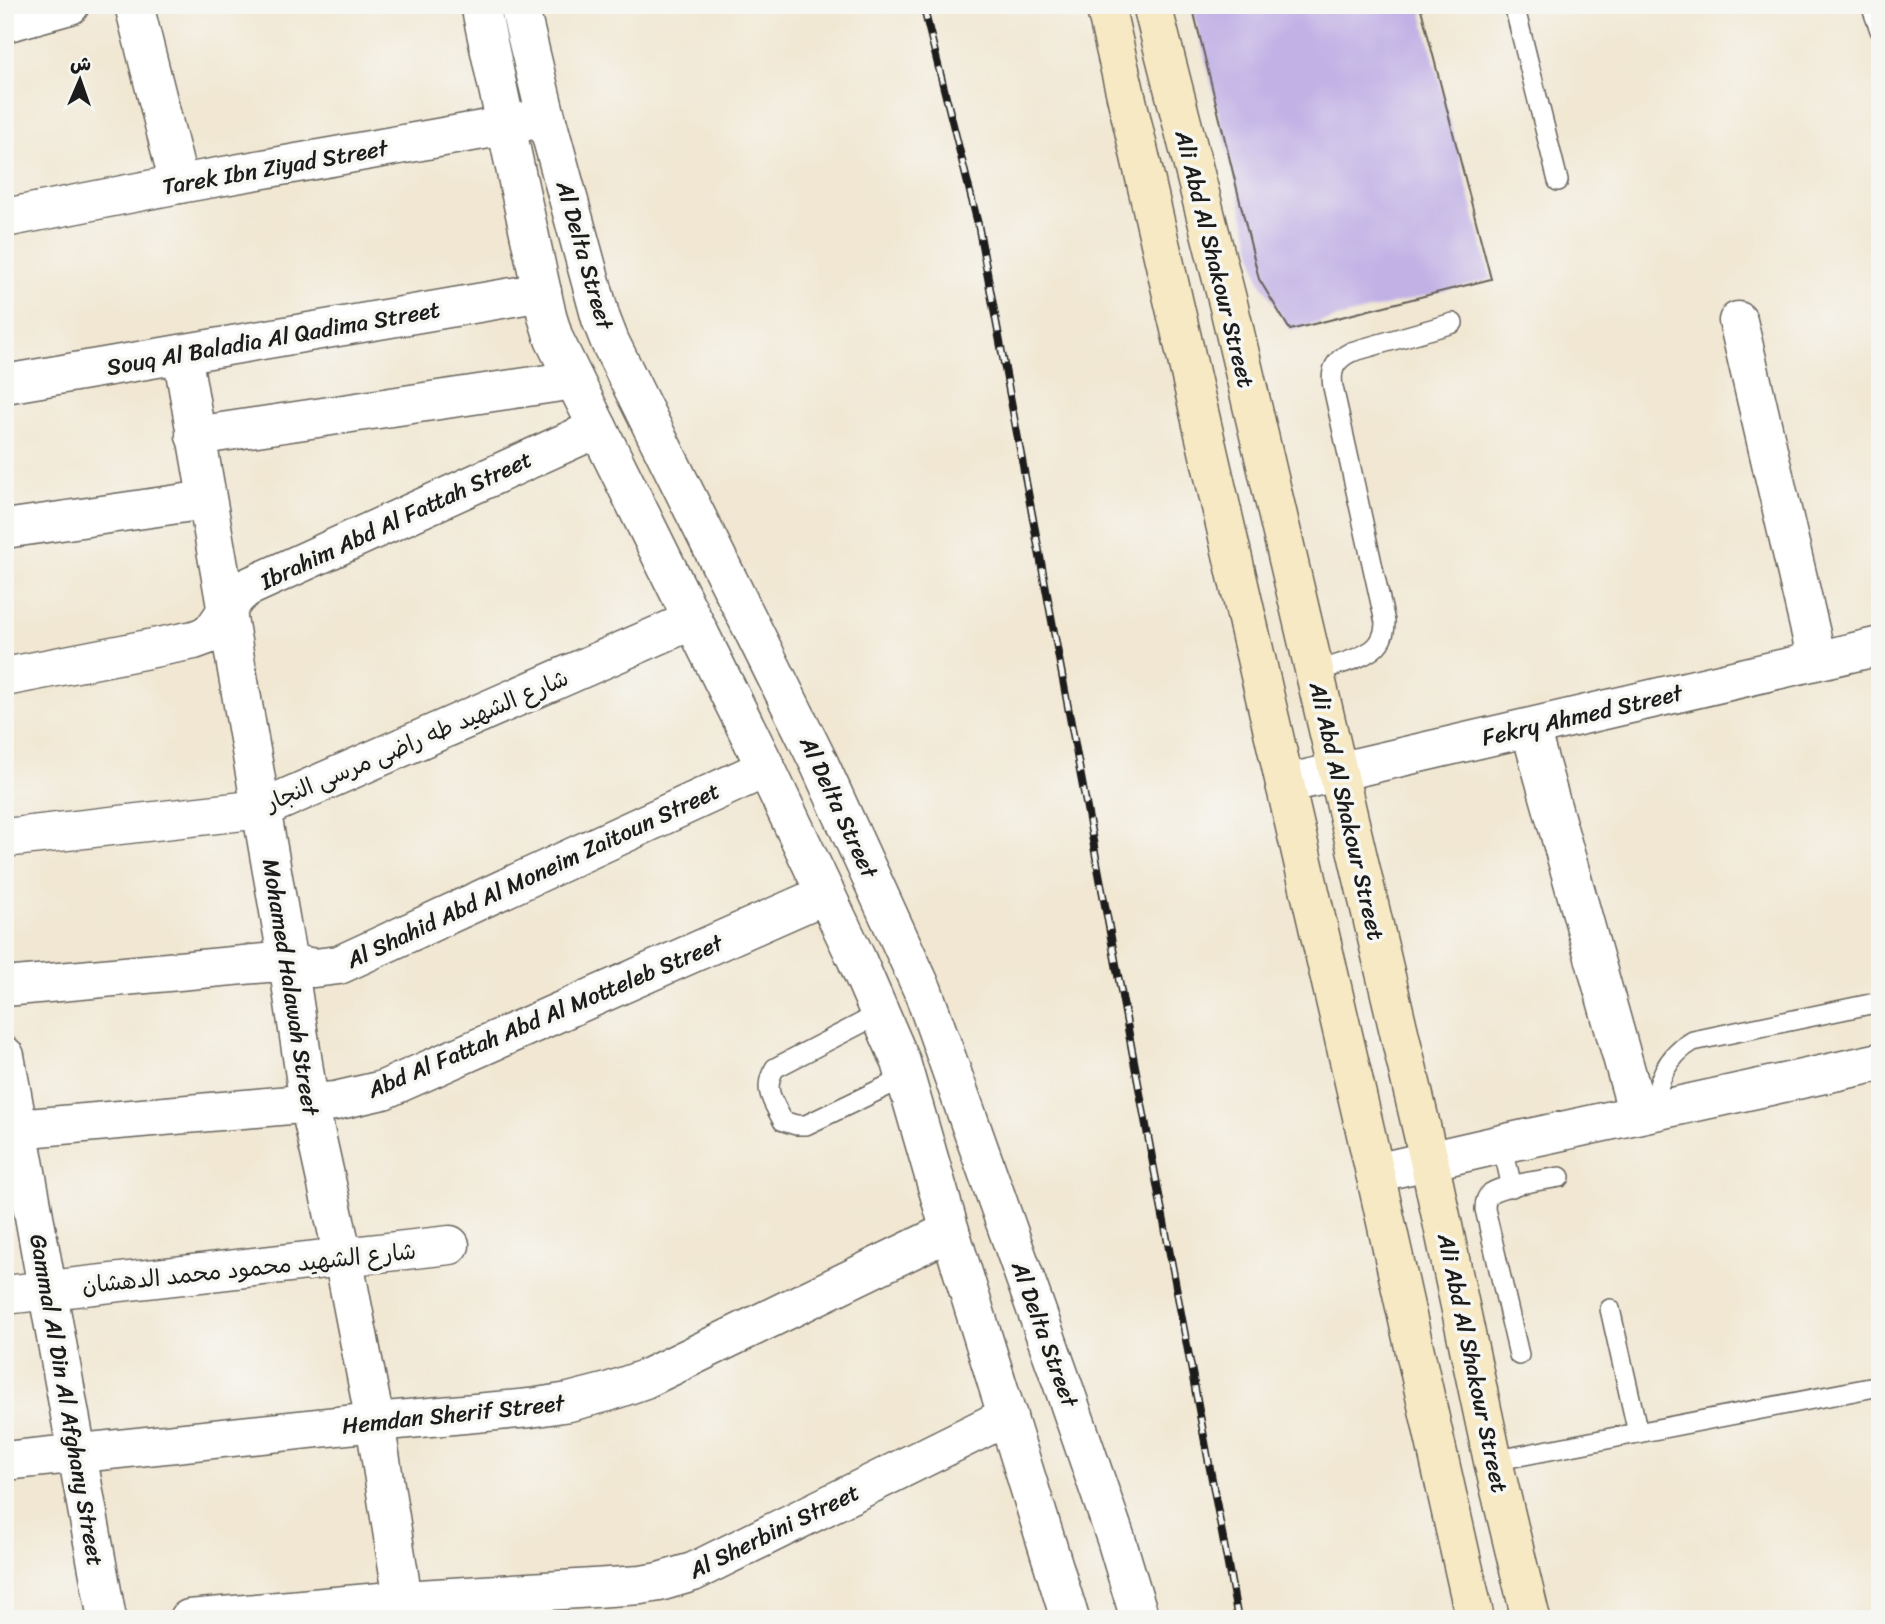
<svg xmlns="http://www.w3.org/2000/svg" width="1885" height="1624" viewBox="0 0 1885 1624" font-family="Sriracha,'Playpen Sans Arabic',sans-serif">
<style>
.building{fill:#c1b1e5}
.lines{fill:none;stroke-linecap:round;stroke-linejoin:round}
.service-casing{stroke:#67635c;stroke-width:22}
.minor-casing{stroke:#67635c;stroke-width:41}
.tertiary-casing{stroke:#67635c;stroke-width:41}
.secondary-casing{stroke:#67635c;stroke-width:41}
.service{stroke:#fff;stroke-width:19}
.minor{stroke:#fff;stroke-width:38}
.tertiary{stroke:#fff;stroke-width:38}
.secondary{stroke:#f6e9c3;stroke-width:38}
.rail-casing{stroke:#1c1c1c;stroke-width:8}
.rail{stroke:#f6f6f2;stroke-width:5;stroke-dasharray:16;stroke-linecap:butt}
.labels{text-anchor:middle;stroke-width:7;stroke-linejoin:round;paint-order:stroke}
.street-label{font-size:23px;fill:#1c1c1c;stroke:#f6f6f2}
</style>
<rect width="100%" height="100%" fill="#f6f6f2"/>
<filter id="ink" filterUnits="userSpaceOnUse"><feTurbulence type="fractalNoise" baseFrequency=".0143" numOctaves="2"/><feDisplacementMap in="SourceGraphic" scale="14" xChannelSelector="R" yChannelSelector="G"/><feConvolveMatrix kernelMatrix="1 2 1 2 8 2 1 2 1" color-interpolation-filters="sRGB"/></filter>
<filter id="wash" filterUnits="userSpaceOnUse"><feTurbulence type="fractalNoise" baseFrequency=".00686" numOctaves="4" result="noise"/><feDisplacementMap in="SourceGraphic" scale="28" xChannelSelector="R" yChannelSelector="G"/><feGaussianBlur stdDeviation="1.57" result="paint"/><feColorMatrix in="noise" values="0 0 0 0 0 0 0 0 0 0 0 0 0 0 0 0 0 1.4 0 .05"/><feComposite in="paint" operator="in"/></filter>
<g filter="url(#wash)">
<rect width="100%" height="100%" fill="#f1e7d2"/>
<g id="blocks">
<polygon class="building" points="1192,5 1420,5 1491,279 1290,330 1259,279"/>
</g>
</g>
<g filter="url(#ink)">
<use href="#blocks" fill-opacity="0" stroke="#67635c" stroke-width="2"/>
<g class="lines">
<defs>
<g id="service">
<polyline points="1514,5 1558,181"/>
<polyline points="1871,5 1880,30"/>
<path d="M 1314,672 C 1332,666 1369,658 1379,643 C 1384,636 1385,630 1385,622 L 1333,387 C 1330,370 1335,360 1351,352 L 1453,323"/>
<path d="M 881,1013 L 775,1068 C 762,1089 773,1101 783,1121 L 796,1125 L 806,1125 L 906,1077"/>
<path d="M 1653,1111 C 1658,1081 1665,1057 1693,1041 L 1880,1002"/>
<polyline points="1502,1144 1512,1187"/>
<polyline points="1610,1309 1638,1433"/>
<path d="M 1519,1355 L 1485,1209 C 1485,1202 1486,1197 1491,1193 C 1503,1185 1544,1180 1560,1177"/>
<polyline points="1493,1461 1880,1386"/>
</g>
<g id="minor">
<polyline points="134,5 179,184"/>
<polyline points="5,23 70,5"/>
<polyline points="5,218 179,184 505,126 546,117"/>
<polyline points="1738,321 1817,660"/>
<polyline points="182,354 288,963 309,1103 343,1257 375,1422 406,1619"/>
<polyline points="5,384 542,292"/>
<polyline points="195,436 574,380"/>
<polyline points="5,529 206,500"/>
<polyline points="5,677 194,640 205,636 214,629 236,597 246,588 598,428"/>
<polyline points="1530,728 1638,1114"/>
<polyline points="1285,784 1880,646"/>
<polyline points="5,838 261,809 693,620"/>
<polyline points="5,987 266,963 288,963 314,968 339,965 766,768"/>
<polyline points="5,1056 107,1619"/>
<polyline points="5,1130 335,1101 383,1090 826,894"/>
<polyline points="1375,1173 1502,1144 1880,1062"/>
<polyline points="5,1295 450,1245"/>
<polyline points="5,1461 375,1422 530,1408 569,1402 608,1392 645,1379 950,1231"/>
<polyline points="189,1619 403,1600 641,1585 659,1582 693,1572 1008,1416"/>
</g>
<g id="tertiary">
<polyline points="480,5 547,316 554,339 766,768 856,958 901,1062 950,1231 1070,1619"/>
<polyline points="519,5 546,117 601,319 610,342 818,761 923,991 1065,1391 1116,1539 1140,1619"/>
</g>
<g id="secondary">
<polyline points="1105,5 1375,1173 1475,1619"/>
<polyline points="1152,5 1228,303 1429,1160 1493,1461 1531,1619"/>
</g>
</defs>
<use href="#service" class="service-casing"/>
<use href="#minor" class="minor-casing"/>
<use href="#tertiary" class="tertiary-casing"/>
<use href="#secondary" class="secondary-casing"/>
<use href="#service" class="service"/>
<use href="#minor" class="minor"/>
<use href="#tertiary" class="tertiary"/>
<use href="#secondary" class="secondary"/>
<defs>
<polyline id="rail" points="923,5 978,224 1238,1619"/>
</defs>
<use href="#rail" class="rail-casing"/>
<use href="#rail" class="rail"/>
</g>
</g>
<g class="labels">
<g class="street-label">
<text transform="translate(275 167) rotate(-10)" y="8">Tarek Ibn Ziyad Street</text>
<text transform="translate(585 255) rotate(74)" y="8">Al Delta Street</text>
<text transform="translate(1215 259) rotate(76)" y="8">Ali Abd Al Shakour Street</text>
<text transform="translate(273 338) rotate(-10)" y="8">Souq Al Baladia Al Qadima Street</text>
<text transform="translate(396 520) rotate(-25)" y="8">Ibrahim Abd Al Fattah Street</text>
<text transform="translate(1582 715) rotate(-13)" y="8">Fekry Ahmed Street</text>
<text transform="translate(417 740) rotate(-23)" y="8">شارع الشهيد طه راضى مرسى النجار</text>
<text transform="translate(839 807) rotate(65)" y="8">Al Delta Street</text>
<text transform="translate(1347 811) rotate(77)" y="8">Ali Abd Al Shakour Street</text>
<text transform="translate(533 875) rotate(-25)" y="8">Al Shahid Abd Al Moneim Zaitoun Street</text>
<text transform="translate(291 987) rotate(81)" y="8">Mohamed Halawah Street</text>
<text transform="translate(545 1016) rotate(-23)" y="8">Abd Al Fattah Abd Al Motteleb Street</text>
<text transform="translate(249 1268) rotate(-6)" y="8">شارع الشهيد محمود محمد الدهشان</text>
<text transform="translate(1045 1334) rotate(70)" y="8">Al Delta Street</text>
<text transform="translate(1473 1363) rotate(78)" y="8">Ali Abd Al Shakour Street</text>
<text transform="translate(67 1400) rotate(80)" y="8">Gammal Al Din Al Afghany Street</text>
<text transform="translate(453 1414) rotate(-6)" y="8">Hemdan Sherif Street</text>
<text transform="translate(774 1531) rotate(-26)" y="8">Al Sherbini Street</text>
</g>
</g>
<rect width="1885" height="1624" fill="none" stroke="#f6f6f2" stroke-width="28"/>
<g transform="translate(80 80) rotate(2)" stroke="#f6f6f2" stroke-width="5" paint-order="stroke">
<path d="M0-5L12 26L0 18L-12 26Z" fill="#1c1c1c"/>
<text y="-10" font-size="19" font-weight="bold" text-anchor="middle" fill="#1c1c1c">ش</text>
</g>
</svg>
